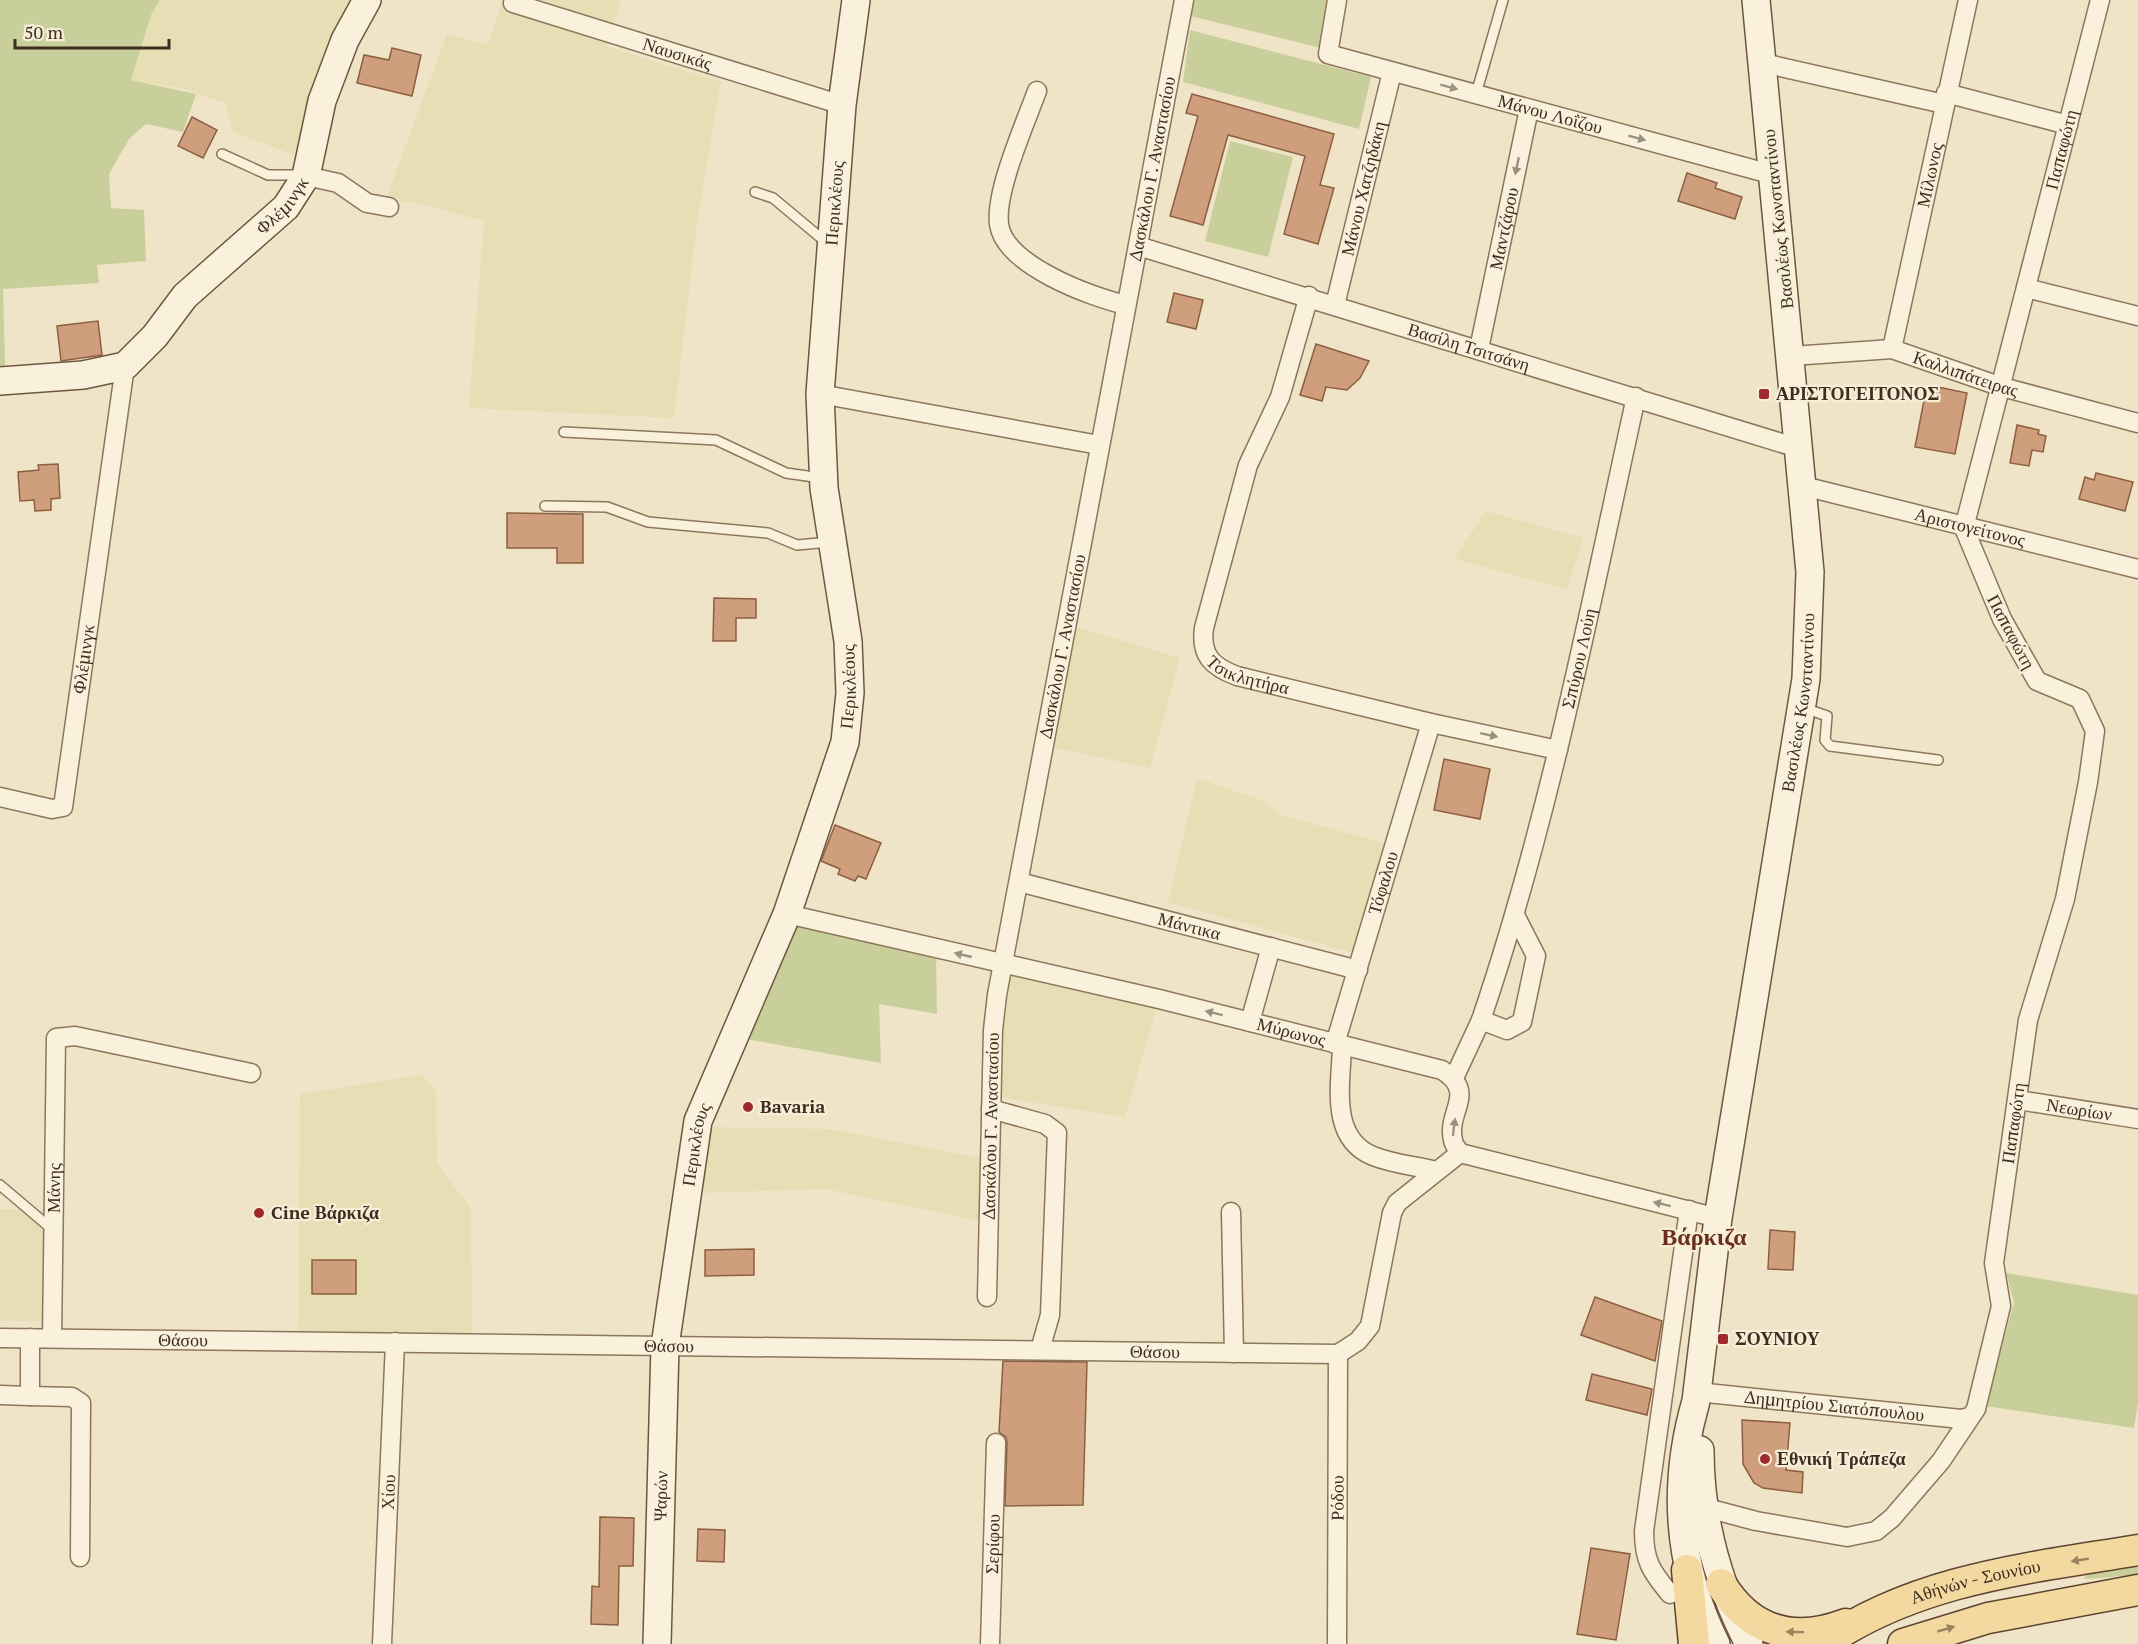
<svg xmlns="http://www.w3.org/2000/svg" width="2138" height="1644" viewBox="0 0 2138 1644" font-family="'PT Serif',serif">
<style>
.farmland{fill:#e6deb5}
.green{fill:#c9cf9b}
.building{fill:#cf9f7d;stroke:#8d5f41;stroke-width:1.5}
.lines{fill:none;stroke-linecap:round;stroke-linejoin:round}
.lane-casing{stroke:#8d765c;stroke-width:12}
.street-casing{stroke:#8d765c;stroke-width:21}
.secondary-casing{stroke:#6f573f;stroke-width:30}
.primary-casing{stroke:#5b4430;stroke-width:33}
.lane{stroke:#faf1dc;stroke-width:9}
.street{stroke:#faf1dc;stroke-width:18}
.secondary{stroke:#faf1dc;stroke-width:27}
.primary{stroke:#f3d9a0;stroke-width:30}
.oneway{fill:#9c907e}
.oneway2{fill:#988460}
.poi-dot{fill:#9e2a2b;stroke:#f7eed8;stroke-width:2}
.labels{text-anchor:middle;stroke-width:4.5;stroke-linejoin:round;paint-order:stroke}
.street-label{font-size:18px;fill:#3d2e20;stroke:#f7eed8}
.poi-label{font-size:18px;font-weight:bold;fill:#3d2e20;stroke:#f7eed8;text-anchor:start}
.district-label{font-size:24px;font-weight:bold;fill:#6b2e1e;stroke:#f7eed8}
</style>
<rect width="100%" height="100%" fill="#f0e4c8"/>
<g class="farmland">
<polygon points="160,0 356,0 323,67 295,155 233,132 225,103 181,88 130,80 151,15"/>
<polygon points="503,0 621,0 607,47 721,82 696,231 674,418 469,408 484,221 413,202 385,201 447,34 488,45"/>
<polygon points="1486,511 1583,538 1567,589 1454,559"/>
<polygon points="1076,627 1180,658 1150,768 1054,748"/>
<polygon points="1197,778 1261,800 1283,816 1385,843 1357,954 1168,902"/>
<polygon points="1003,964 1159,999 1125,1117 991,1096"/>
<polygon points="421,1075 436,1090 437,1163 471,1209 472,1334 298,1332 300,1094"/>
<polygon points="711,1127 829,1129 991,1160 990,1223 826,1189 700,1193"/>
<polygon points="0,1209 45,1210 45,1321 0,1321"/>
</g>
<g class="green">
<polygon points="0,0 160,0 151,15 131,80 196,94 183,132 146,124 129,139 109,174 111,208 144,210 146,261 97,265 99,283 3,289 5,366 0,367"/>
<polygon points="1193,0 1329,0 1321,48 1190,16"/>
<polygon points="1190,30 1371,77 1359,129 1183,82"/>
<polygon points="1230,141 1293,157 1268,257 1205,241"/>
<polygon points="796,912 936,949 937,1014 879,1004 881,1063 745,1039"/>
<polygon points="2006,1273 2138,1295 2138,1403 2134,1428 1985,1406 2014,1303"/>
<polygon points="2138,1563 2138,1575 2084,1579 2086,1575"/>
</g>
<g class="building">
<polygon points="392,48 421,55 412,96 357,83 364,55 389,60"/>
<polygon points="1192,94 1334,134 1320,185 1334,188 1318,244 1284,234 1305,156 1228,135 1203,225 1170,216 1198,116 1186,113"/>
<polygon points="192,117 217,130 203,158 178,146"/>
<polygon points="1687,173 1717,183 1715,188 1742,197 1735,219 1678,201"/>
<polygon points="1174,293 1203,300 1196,329 1167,322"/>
<polygon points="98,321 102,355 61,361 57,326"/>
<polygon points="1316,344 1369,361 1360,378 1347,390 1326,387 1322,401 1300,395"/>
<polygon points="1938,387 1967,393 1955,454 1915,447 1925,395 1936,397"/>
<polygon points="2017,425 2039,430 2038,434 2046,436 2043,452 2032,450 2029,466 2010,463"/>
<polygon points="58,464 60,498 51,499 51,510 35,511 34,500 20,501 18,472 39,470 38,465"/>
<polygon points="2096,473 2133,482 2125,511 2079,499 2085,477 2094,480"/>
<polygon points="507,513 583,514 583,563 557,563 557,548 507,548"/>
<polygon points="714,598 756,599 756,618 736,618 736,641 713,641"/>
<polygon points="1444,759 1490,769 1480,819 1434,810"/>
<polygon points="835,825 881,843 866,879 858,876 855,881 838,874 840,869 821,861"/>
<polygon points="1770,1230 1795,1232 1793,1270 1768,1269"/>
<polygon points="754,1249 754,1275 705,1276 705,1250"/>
<rect x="312" y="1260" width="44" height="34"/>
<polygon points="1595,1297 1662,1321 1655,1361 1581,1335"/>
<polygon points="1003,1361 1087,1362 1083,1505 1005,1506 1007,1443 1006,1437 999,1432"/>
<polygon points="1592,1374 1652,1389 1647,1415 1586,1400"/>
<polygon points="1742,1420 1790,1423 1786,1470 1803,1472 1802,1493 1763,1488 1754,1483 1743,1464"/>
<polygon points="600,1517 634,1518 633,1566 619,1566 618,1625 591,1624 592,1586 599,1587"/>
<polygon points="698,1529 725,1530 724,1562 697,1561"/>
<polygon points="1591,1548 1630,1554 1616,1640 1577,1634"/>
</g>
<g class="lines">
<defs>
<g id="lane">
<polyline points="1476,94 1503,0"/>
<polyline points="222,154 268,175 303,175"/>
<polyline points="755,192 773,198 827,243"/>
<polyline points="564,432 716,440 786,473 821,478"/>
<polyline points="545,506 607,507 648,522 768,533 797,545 830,542"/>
<polyline points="1804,708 1827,716 1825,740 1830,746 1938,760"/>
<polyline points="0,1185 53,1230"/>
</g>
<g id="street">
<path id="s1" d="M 1337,0 L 1328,54 L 1774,175"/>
<path id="s2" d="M 513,3 L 842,105"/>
<polyline points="1763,63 1944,104"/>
<path d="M 1037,91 C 1025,124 995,191 999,224 C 1004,265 1091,297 1126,305"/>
<polyline points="1946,93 2068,125"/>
<polyline points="306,176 338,183 367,203 389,207"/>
<path id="s3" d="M 1138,246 L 1801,449"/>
<polyline points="2026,288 2138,316"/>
<path id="s4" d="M 1309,296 L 1280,397 L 1248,465 L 1204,628 C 1200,656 1213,667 1237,676 L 1431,723 L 1558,750"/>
<path id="s5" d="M 1335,305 L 1392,72"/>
<path id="s6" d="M 1479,349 L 1529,109"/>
<path id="s7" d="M 1892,349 L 1968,0"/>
<path id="s8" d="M 1792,356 L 1892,349 L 2002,387 L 2138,423"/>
<polyline points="820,394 1099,445"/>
<path id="s9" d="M 1803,486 L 2138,569"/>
<path id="s10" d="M 0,797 L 52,809 L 63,807 L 125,366"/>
<path id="s11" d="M 1019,882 L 1358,970"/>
<path id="s12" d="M 787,914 L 1159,999 L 1442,1070 C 1478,1093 1446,1111 1453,1140 C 1453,1144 1458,1150 1460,1153 L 1718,1218"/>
<path id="s13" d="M 1516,917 L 1536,956 L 1522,1022 L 1507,1030 L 1481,1020 C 1550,817 1590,606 1636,397"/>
<polyline points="1250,1022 1271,947"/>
<path id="s14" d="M 1335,1044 L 1431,723"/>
<path d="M 1342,1046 C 1341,1084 1329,1138 1373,1156 C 1393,1164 1416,1166 1436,1171"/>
<polyline points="1454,1078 1481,1020"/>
<path id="s15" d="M 2018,1100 L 2138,1119"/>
<polyline points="991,1109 1045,1124 1057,1133 1050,1315 1040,1350"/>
<polyline points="1231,1212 1234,1353"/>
<path id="s16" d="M 987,1297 L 993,1030 L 997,995 L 1184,0"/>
<path id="s17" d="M 0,1338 L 1338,1354"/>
<path id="s18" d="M 52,1338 L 56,1038 L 75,1036 L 251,1073"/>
<polyline points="1338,1354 1358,1341 1370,1326 1392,1213 1397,1203 1460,1153"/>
<path id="s19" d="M 1697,1392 L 1961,1419 L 1970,1417"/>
<polyline points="0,1395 30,1396 30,1338"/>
<polyline points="30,1396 72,1397 81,1403 80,1557"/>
<path id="s20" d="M 1703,1507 L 1756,1521 L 1847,1537 L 1876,1531 L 1892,1518 L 1941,1461 L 1976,1409 L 2001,1306 L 1994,1263 L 2028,1020 L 2065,899 L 2088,782 L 2095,731 L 2080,699 L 2037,681 L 2002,619 L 1964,528 L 2100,0"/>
<path d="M 1670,1594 C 1651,1571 1644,1561 1644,1531 L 1689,1210"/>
<path id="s21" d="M 382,1644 L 395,1342"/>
<path id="s22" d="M 990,1644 L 996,1443"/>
<path id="s23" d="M 1337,1644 L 1338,1354"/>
</g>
<g id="secondary">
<path id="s24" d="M 0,381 L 83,375 L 125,366 L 155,336 L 185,296 L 286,207 L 306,176 L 322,101 L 345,40 L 367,0"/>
<path d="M 1700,1450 C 1700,1519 1717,1582 1749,1644"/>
<path id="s25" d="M 657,1644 L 665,1346 L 698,1121 L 787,914 L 845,742 L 850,693 L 848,641 L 824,488 L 820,394 L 842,105 L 856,0"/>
<path id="s26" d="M 1716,1644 C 1677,1566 1672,1484 1696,1401 L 1718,1218 L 1806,679 L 1810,572 L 1756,0"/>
</g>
<g id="primary">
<polyline points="1687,1570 1694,1644"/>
<path d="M 1721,1584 C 1750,1632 1794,1644 1846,1624"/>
<path id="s27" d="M 1823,1644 C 1916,1579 2030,1568 2138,1550"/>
<polyline points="1903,1644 1988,1618 2138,1590"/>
</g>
</defs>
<use href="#lane" class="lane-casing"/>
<use href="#street" class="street-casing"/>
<use href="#secondary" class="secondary-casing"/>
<use href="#primary" class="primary-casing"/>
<use href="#lane" class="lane"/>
<use href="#street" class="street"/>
<use href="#secondary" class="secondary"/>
<use href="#primary" class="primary"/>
</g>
<defs><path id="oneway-solid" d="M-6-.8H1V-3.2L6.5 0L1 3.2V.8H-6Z" transform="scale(1.5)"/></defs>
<g class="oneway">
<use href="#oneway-solid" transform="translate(1449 87) rotate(15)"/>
<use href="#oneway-solid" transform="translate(1637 138) rotate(15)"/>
<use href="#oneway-solid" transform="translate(1517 166) rotate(102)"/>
<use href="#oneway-solid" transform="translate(1489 735) rotate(12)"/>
<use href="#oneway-solid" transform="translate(963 955) rotate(-167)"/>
<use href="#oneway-solid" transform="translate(1214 1013) rotate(-166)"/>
<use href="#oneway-solid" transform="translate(1454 1127) rotate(-83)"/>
<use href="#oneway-solid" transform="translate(1662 1204) rotate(-166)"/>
</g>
<g class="oneway2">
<use href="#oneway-solid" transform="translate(2080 1560) rotate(171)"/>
<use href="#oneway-solid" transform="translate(1946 1629) rotate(-16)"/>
<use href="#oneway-solid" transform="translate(1795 1632) rotate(-179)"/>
</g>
<g class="poi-dot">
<rect x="1758" y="388" width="12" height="12" rx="3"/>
<circle cx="748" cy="1107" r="6"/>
<circle cx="259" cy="1213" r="6"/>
<rect x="1717" y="1333" width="12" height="12" rx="3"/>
<circle cx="1765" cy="1459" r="6"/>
</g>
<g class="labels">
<g class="street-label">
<text dy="6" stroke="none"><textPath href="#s2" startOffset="172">Ναυσικάς</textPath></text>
<text dy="6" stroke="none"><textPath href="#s1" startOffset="285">Μάνου Λοΐζου</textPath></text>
<text dy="6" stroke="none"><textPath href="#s20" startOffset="1670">Παπαφώτη</textPath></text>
<text dy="6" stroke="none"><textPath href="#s16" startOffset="1143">Δασκάλου Γ. Αναστασίου</textPath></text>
<text dy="6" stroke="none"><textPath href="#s7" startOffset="178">Μίλωνος</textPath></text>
<text dy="6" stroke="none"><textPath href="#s5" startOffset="120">Μάνου Χατζηδάκη</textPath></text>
<text dy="6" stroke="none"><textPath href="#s25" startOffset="1474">Περικλέους</textPath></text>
<text dy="6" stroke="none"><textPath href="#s24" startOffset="352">Φλέμινγκ</textPath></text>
<text transform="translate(1778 219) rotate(-96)" y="6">Βασιλέως Κωνσταντίνου</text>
<text dy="6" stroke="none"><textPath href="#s6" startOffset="123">Μαντζάρου</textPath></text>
<text dy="6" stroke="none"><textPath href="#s3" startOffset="346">Βασίλη Τσιτσάνη</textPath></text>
<text dy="6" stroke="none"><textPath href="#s8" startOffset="178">Καλλιπάτειρας</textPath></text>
<text dy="6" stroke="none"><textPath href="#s9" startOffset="172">Αριστογείτονος</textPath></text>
<text transform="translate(2011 632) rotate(62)" y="6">Παπαφώτη</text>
<text dy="6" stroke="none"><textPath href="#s16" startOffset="657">Δασκάλου Γ. Αναστασίου</textPath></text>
<text dy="6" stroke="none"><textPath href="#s10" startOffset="214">Φλέμινγκ</textPath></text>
<text dy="6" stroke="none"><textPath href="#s13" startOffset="531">Σπύρου Λούη</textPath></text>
<text dy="6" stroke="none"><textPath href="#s4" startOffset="424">Τσικλητήρα</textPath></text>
<text dy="6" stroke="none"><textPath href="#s25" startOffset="988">Περικλέους</textPath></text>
<text dy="6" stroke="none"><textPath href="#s26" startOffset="956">Βασιλέως Κωνσταντίνου</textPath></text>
<text dy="6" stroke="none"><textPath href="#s14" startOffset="168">Τόφαλου</textPath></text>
<text dy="6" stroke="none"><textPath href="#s11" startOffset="176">Μάντικα</textPath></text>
<text dy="6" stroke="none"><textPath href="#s12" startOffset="518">Μύρωνος</textPath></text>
<text dy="6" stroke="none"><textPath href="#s15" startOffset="62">Νεωρίων</textPath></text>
<text dy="6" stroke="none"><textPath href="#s20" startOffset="626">Παπαφώτη</textPath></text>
<text dy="6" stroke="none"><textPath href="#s16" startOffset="171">Δασκάλου Γ. Αναστασίου</textPath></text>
<text dy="6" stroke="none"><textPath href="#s25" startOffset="502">Περικλέους</textPath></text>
<text dy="6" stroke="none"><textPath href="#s18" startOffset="150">Μάνης</textPath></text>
<text dy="6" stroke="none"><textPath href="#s17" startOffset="183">Θάσου</textPath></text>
<text dy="6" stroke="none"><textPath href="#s17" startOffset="669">Θάσου</textPath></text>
<text dy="6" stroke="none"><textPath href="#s17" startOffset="1155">Θάσου</textPath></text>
<text dy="6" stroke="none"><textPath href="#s19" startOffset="138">Δημητρίου Σιατόπουλου</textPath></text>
<text dy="6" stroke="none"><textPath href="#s21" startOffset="152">Χίου</textPath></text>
<text dy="6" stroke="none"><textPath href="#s25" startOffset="148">Ψαρών</textPath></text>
<text dy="6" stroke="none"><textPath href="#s23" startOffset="146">Ρόδου</textPath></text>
<text dy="6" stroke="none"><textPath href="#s22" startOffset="100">Σερίφου</textPath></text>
<text dy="6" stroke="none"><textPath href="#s27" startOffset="166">Αθήνών - Σουνίου</textPath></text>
</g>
<g class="poi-label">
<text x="1776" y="400">ΑΡΙΣΤΟΓΕΙΤΟΝΟΣ</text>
<text x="760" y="1113">Bavaria</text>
<text x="271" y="1219">Cine Βάρκιζα</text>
<text x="1735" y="1345">ΣΟΥΝΙΟΥ</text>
<text x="1777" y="1465">Εθνική Τράπεζα</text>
</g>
<g class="district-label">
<text x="1704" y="1245">Βάρκιζα</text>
</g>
</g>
<path d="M15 39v9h154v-9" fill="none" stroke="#3d2e20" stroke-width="3"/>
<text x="24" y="39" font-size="18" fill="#3d2e20" stroke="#f7eed8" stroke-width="4.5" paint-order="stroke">50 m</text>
</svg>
